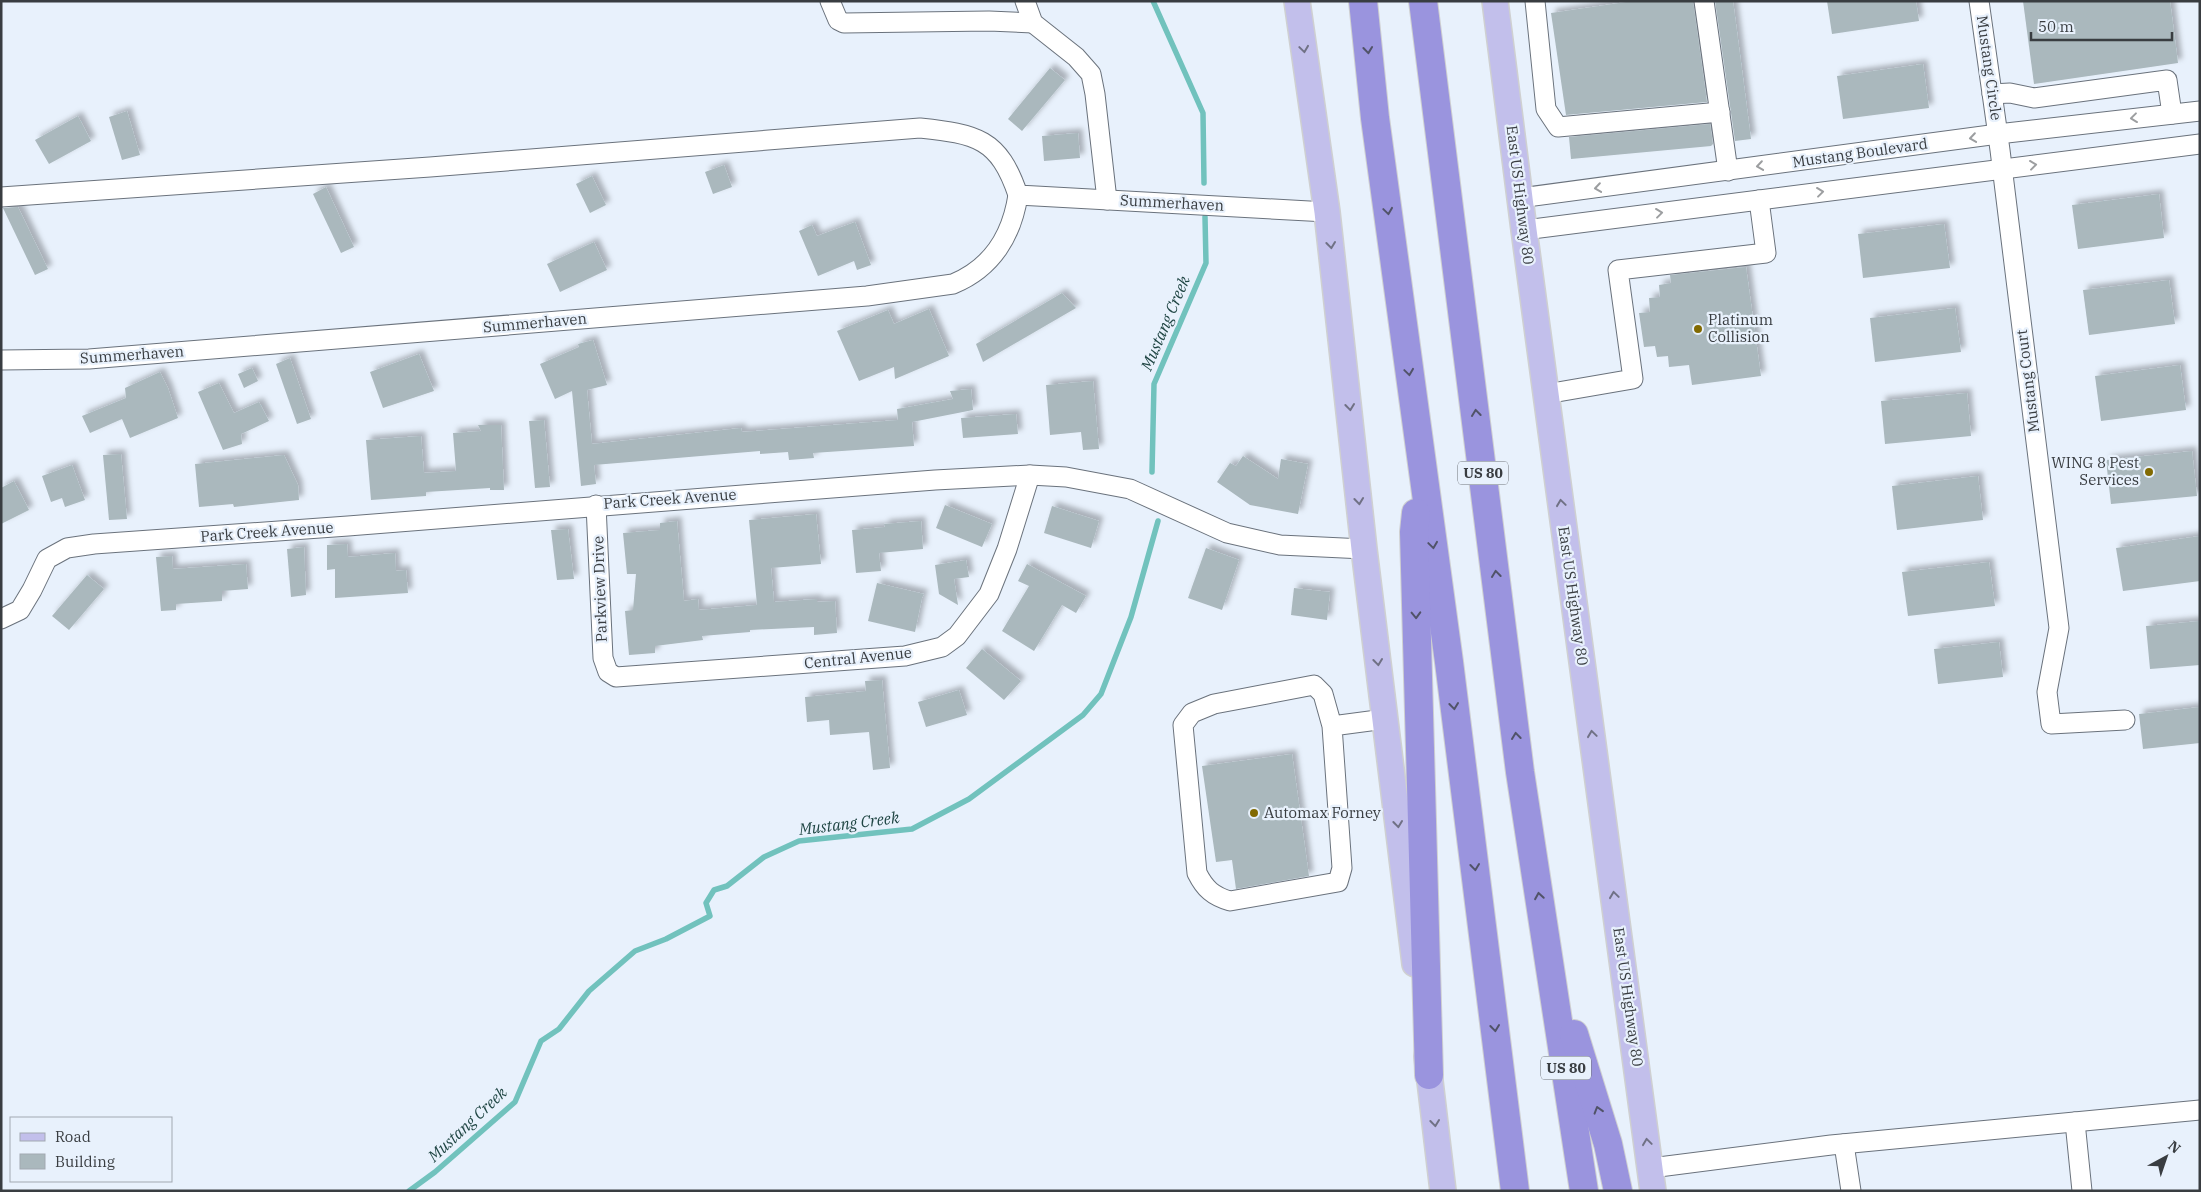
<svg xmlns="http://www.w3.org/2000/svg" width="2201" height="1192" viewBox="0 0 2201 1192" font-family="'IBM Plex Serif',serif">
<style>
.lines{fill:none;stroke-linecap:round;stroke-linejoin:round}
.stream{stroke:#71c2bd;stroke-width:5.5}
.building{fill:#aab8bd;filter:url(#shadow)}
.minor-casing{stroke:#6a727c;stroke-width:21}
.major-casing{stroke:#cfd0d1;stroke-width:28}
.highway-casing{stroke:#cfd0d1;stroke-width:30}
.minor{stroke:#fff;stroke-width:19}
.major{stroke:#c2bfeb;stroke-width:25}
.highway{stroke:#9a94de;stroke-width:28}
.oneway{stroke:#707185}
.oneway2{stroke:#515368}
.oneway3{stroke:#9c9ea0}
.poi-dot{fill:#826a02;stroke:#e8f1fc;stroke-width:2}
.labels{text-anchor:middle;stroke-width:4.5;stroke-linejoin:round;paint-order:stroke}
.shield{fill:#e8f1fc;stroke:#6e7379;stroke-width:1}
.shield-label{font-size:14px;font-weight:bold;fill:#393d41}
.street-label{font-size:15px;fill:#393d41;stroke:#e8f1fc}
.poi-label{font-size:15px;fill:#393d41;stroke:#e8f1fc;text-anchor:start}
.water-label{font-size:16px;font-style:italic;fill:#204644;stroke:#e8f1fc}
</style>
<defs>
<filter id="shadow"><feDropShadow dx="4.5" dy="-4.5" stdDeviation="2.5" flood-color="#0004"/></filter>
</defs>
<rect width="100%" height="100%" fill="#e8f1fc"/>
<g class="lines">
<g class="stream">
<polyline points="1153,1 1203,113 1204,183"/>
<polyline points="1152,472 1154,384 1206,263 1205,217"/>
<polyline points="409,1191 435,1172 515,1102 541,1041 559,1029 589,991 635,951 666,939 710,916 706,903 714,890 727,886 764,857 799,841 912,829 969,799 1083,715 1101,694 1131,617 1158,521"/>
</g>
</g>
<g class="building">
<polygon points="1633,1 1693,1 1707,102 1566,115 1551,13"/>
<polygon points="1715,1 1733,1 1751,139 1735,141"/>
<polygon points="1827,1 1916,1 1919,21 1832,34"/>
<polygon points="2023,1 2170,1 2178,63 2034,84"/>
<polygon points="1923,64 1929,108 1843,119 1837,76"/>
<polygon points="1050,68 1065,80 1022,131 1008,119"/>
<polygon points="127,111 140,155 122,160 109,117"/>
<polygon points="78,116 91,141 49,164 35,140"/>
<polygon points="1710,124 1713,144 1711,146 1571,159 1569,137"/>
<polygon points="1078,133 1080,158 1044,161 1042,136"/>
<polygon points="724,165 732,187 713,194 705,172"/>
<polygon points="592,176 606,205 590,213 576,184"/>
<polygon points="326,187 354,247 341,253 313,194"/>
<polygon points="2159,194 2164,238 2078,249 2072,205"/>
<polygon points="18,207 48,269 35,275 3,208"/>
<polygon points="855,222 871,265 857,270 854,261 818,276 799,231 812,225 817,236"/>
<polygon points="1944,224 1950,268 1863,278 1858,234"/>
<polygon points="594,242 607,270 560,292 547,264"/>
<polygon points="1746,267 1761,376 1692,385 1689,365 1669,367 1668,356 1657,357 1655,346 1644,347 1639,313 1650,312 1649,298 1660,297 1659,285 1671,283 1670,275"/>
<polygon points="2169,280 2175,324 2089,335 2083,290"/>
<polygon points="1062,293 1076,308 983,362 976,344"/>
<polygon points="1955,308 1961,352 1875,362 1870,318"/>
<polygon points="929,309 949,356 895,379 894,367 859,381 837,331 888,310 894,324"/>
<polygon points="593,340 607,385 587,390 592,444 741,428 742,432 898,420 897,409 953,399 950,391 971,389 973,410 912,422 914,446 813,453 814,458 789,460 788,452 760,454 760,451 594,465 596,484 581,486 572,391 555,399 540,364 579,347 578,344"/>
<polygon points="419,354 434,391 383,408 370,372"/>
<polygon points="290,358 311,419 297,424 276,364"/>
<polygon points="2180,365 2186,410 2101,421 2095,376"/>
<polygon points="252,368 258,381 244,388 238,374"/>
<polygon points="160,372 168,388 178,418 130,438 122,419 90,433 82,416 126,398 125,388"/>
<polygon points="1093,381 1099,449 1083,450 1081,432 1050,435 1046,385"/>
<polygon points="219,383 234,413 259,402 269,421 241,434 242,444 223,450 198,392"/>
<polygon points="1967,393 1971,436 1885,444 1881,401"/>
<polygon points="1016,414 1018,434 963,438 961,418"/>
<polygon points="544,420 550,487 535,488 529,421"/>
<polygon points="478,425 501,425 504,490 490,490 490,488 426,492 426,496 371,500 366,440 421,436 424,473 456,471 453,433 481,431"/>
<polygon points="2192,451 2197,496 2111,504 2106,460"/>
<polygon points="121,454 127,519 109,520 103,455"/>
<polygon points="284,455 298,485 299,500 234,507 233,504 199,507 195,464"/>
<polygon points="1243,456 1278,479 1281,459 1308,464 1298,514 1250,505 1217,482 1230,463 1236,466"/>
<polygon points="72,465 85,500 65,507 62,498 51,502 42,476"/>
<polygon points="1978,476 1983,520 1897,530 1892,486"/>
<polygon points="14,481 29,510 1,524 1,488"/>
<polygon points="945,505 992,524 982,547 936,528"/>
<polygon points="1052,506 1099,521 1091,548 1044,533"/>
<polygon points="816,514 821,564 771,568 774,602 817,599 817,602 835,601 837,633 814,635 814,627 750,630 750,632 702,636 703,640 655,646 655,653 629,655 625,611 633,610 636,574 627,574 623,533 660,530 660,523 677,521 684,601 698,599 699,610 757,605 749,520"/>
<polygon points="921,521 923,549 879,553 881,571 856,573 852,530 885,527 884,524"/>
<polygon points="568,529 574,579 557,580 551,530"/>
<polygon points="2200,536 2200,581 2123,591 2116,548"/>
<polygon points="347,544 348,557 395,553 396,571 406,570 408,593 335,598 335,569 327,570 327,545"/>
<polygon points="304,547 306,595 291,597 287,549"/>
<polygon points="1206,548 1239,560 1222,610 1188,598"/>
<polygon points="172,556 173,569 246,564 248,589 222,591 222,601 176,604 176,610 161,611 156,557"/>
<polygon points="966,560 969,577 954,579 958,605 939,594 935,565"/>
<polygon points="1989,562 1995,606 1908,616 1902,572"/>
<polygon points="1027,564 1086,596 1076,613 1062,605 1034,651 1002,631 1029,586 1018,581"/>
<polygon points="87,575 104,589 69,630 52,616"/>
<polygon points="877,583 924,594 922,598 915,632 868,621"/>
<polygon points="1294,588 1330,592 1327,620 1291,615"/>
<polygon points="2200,621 2200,665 2150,669 2146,626"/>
<polygon points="1999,642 2003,677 1938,684 1934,649"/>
<polygon points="982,649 1021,681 1004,700 966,668"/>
<polygon points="882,680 890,768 873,770 869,732 830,735 829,720 807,722 805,697 866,691 865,681"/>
<polygon points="959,690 967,715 926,727 918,702"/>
<polygon points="2200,707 2200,743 2143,749 2139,714"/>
<polygon points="1292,754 1309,876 1236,889 1232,860 1216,862 1202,766"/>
</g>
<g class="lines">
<defs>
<g id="minor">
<polyline points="830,1 838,20 844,23 989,21 1033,23"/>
<polyline points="1025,1 1033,23 1076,57 1091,74 1095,94 1107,200"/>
<polyline points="1535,1 1546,109 1558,127 1720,112"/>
<polyline points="1704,1 1728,171"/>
<polyline points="1979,1 2000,150 2059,628 2047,692 2051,724 2125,720"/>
<polyline points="1992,94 2010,93 2034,98 2167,80 2172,114"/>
<path d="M 1,197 L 430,167 L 920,128 C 976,134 999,138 1018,195 L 1327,212"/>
<polyline points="1520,198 1998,134 2200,111"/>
<polyline points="1524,230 2200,144"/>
<path d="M 1,360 L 89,359 L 867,296 L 953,284 C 992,268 1012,235 1018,195"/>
<polyline points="1546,394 1633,379 1618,270 1766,253 1759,200"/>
<polyline points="596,505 603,658 608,672 616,677 905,656 942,647 957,636 989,594 1007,549 1030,475"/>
<polyline points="1,619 20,610 32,590 47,559 67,548 94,544 348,526 935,480 1030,475 1066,477 1130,489 1227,533 1280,545 1364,549"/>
<path d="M 1332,726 L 1342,868 L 1338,882 L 1230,901 C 1213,896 1205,889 1197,873 L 1183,725 L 1192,713 L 1214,704 L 1314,685 L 1323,694 L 1332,726 L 1385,719"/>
<polyline points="2075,1122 2082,1191"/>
<polyline points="1844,1144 1851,1191"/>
<polyline points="1651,1168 1831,1145 2200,1110"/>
</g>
<g id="major">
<polyline points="1297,1 1327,212 1364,549 1415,964"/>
<polyline points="1495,1 1524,230 1653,1191"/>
<polyline points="1427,1056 1443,1191"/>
</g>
<g id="highway">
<polyline points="1363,1 1375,118 1449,662 1515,1191"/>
<polyline points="1423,1 1520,772 1584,1191"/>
<polyline points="1416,513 1414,532 1429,1075"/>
<polyline points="1574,1034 1608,1144 1618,1191"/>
</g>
</defs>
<use href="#minor" class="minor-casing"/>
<use href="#major" class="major-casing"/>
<use href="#highway" class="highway-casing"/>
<use href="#minor" class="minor"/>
<use href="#major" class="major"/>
<use href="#highway" class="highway"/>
</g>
<defs><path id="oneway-chevron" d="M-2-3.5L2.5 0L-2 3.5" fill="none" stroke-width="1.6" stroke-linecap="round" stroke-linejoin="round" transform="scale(1.25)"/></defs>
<g class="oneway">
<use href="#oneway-chevron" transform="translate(1304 49) rotate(82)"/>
<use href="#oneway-chevron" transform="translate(1331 245) rotate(83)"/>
<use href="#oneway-chevron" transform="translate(1350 407) rotate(83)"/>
<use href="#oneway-chevron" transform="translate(1359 501) rotate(84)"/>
<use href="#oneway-chevron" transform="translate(1561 503) rotate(-98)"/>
<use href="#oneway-chevron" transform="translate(1378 662) rotate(83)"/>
<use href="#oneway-chevron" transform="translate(1592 734) rotate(-98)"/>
<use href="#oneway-chevron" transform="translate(1398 824) rotate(83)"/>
<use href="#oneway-chevron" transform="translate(1614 895) rotate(-98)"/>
<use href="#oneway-chevron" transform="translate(1435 1123) rotate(83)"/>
<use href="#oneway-chevron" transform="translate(1647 1142) rotate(-98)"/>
</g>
<g class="oneway2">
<use href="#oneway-chevron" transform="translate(1368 50) rotate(84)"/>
<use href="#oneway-chevron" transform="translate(1388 211) rotate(82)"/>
<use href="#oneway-chevron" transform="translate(1409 372) rotate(82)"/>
<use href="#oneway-chevron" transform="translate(1476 413) rotate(-97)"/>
<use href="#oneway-chevron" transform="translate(1433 545) rotate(82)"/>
<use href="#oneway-chevron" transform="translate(1496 574) rotate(-97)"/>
<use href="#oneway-chevron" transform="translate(1416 615) rotate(88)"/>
<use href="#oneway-chevron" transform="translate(1454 706) rotate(83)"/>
<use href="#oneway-chevron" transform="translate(1516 736) rotate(-97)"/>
<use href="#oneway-chevron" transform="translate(1475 867) rotate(83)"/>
<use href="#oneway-chevron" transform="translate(1539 896) rotate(-99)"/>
<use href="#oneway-chevron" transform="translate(1495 1028) rotate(83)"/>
<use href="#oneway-chevron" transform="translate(1598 1110) rotate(-107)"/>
</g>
<g class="oneway3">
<use href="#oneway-chevron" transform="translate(2134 118) rotate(173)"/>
<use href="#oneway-chevron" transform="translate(1973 138) rotate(172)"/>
<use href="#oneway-chevron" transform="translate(2033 165) rotate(-7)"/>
<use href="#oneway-chevron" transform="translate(1760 166) rotate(172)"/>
<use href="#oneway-chevron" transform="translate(1598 188) rotate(172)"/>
<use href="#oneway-chevron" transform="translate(1820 192) rotate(-7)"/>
<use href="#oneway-chevron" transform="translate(1659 213) rotate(-7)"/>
</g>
<g class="poi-dot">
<circle cx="1698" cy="329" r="5"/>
<circle cx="2149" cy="472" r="5"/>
<circle cx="1254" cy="813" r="5"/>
</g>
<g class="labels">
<g class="shield">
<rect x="1458" y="461.5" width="50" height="23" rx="4"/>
<rect x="1541" y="1056.5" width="50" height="23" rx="4"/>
</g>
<g class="shield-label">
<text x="1483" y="478">US 80</text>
<text x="1566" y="1073">US 80</text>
</g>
<g class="street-label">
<text transform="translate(1989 68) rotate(82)" y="5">Mustang Circle</text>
<text transform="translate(1860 153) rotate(-8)" y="5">Mustang Boulevard</text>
<text transform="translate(1520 195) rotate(83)" y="5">East US Highway 80</text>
<text transform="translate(1172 203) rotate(3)" y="5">Summerhaven</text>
<text transform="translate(535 323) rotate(-5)" y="5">Summerhaven</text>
<text transform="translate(132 355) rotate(-4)" y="5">Summerhaven</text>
<text transform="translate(2028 381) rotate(-97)" y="5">Mustang Court</text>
<text transform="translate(670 499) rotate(-4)" y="5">Park Creek Avenue</text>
<text transform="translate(267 532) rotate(-4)" y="5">Park Creek Avenue</text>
<text transform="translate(600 589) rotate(-92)" y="5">Parkview Drive</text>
<text transform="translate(1573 596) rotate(82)" y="5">East US Highway 80</text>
<text transform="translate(858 658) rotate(-6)" y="5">Central Avenue</text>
<text transform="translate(1628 997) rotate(82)" y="5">East US Highway 80</text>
</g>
<g class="poi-label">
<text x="1708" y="325">Platinum<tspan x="1708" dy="17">Collision</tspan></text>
<text x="2139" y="468" text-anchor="end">WING 8 Pest<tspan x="2139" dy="17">Services</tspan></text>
<text x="1264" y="818">Automax Forney</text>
</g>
<g class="water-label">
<text transform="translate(1165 323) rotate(-67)" y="6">Mustang Creek</text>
<text transform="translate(849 823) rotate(-7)" y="6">Mustang Creek</text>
<text transform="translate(467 1124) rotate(-43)" y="6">Mustang Creek</text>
</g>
</g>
<rect width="2201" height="1192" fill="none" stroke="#393d41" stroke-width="5"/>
<rect x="10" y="1117" width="162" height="65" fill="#e8f1fc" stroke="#a2a9b1"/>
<rect x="20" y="1133" width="25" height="8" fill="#c2bfeb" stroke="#a2a9b1"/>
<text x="55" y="1142" font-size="15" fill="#393d41">Road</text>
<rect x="20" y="1154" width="25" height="15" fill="#aab8bd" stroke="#a2a9b1"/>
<text x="55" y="1167" font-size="15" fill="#393d41">Building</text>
<g transform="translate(2166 1157) rotate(40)" stroke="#e8f1fc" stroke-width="4" paint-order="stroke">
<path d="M0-4L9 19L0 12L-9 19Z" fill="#393d41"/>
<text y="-8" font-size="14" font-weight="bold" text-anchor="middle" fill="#393d41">N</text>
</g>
<path d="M2031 32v8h141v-8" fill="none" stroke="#393d41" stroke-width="2.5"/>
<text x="2038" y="32" font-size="15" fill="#393d41" stroke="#e8f1fc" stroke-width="4" paint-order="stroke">50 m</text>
</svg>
